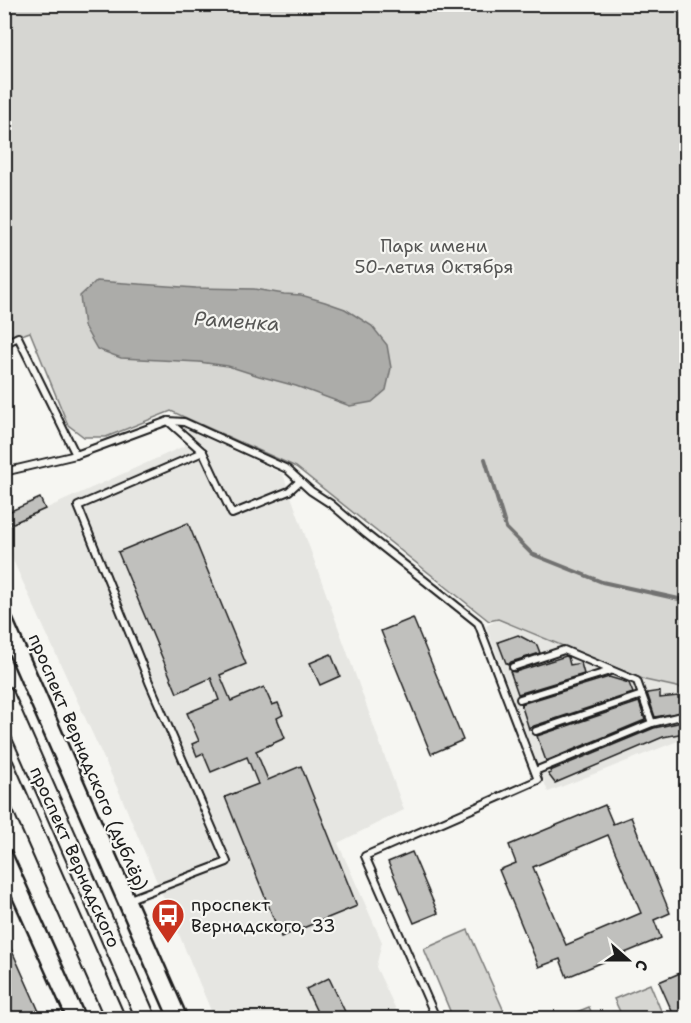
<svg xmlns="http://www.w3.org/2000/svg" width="691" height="1023" viewBox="0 0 691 1023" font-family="'Shantell Sans',sans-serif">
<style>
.built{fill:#e6e6e2}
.green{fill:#d6d6d2;stroke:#797977;stroke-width:1.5}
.water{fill:#acaca9;stroke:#727271;stroke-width:1.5}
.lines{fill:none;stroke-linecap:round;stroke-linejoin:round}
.stream{stroke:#727271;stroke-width:4}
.building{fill:#c0c0bd;stroke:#1c1c1c;stroke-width:1.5;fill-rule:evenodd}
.lane-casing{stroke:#1c1c1c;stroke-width:10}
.secondary-casing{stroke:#1c1c1c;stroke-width:21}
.primary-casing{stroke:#1c1c1c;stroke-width:22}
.lane{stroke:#f6f6f2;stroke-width:6}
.secondary{stroke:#f6f6f2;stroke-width:16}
.primary{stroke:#f6f6f2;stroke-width:18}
.labels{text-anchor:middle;stroke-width:4.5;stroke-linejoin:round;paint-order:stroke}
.park-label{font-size:18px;fill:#545453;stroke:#f6f6f2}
.street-label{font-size:18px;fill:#1c1c1c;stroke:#f6f6f2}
.poi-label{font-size:18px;fill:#1c1c1c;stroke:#f6f6f2;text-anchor:start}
.water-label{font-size:20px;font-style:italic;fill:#565654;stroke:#f6f6f2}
</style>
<rect width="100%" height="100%" fill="#f6f6f2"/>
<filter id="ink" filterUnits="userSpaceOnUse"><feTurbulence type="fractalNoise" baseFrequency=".0167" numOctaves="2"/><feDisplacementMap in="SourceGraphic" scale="12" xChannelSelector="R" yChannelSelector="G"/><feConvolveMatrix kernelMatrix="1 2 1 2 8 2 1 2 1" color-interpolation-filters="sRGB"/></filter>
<g filter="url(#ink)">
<g class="built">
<polygon points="189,429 283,474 404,810 338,843 382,942 376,967 400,1018 214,1018 121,796 5,543 4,514 40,498 45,509 184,446"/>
<polygon points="497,620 648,681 686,690 686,742 678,741 548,792 486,626"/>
</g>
<g class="green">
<polygon points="5,5 686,5 686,689 645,680 498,619 489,621 296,467 171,411 106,437 84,437 68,425 30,332 5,341"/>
<polygon points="468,930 507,1018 453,1018 424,949"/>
<polygon points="650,984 664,1018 623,1018 614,999"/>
<polygon points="589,1007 594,1018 562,1018"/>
</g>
<polygon class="water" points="96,281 196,288 254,289 284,294 301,295 325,302 345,309 372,326 387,345 391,368 386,390 372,402 350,406 296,386 259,376 228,366 199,362 121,358 97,349 84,326 80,296"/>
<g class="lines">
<polyline class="stream" points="485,459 506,528 532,554 602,582 679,599 686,599"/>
</g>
<g class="building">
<polygon points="40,498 45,509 4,527 4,514"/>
<polygon points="188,523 246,664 220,675 231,701 264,687 272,705 278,703 283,715 277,718 285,738 256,751 268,780 301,766 357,906 281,937 225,797 258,784 247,757 211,772 203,753 197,756 192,744 199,741 187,713 219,700 211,678 177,693 118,552"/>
<polygon points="413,618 463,740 431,754 381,631"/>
<polygon points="518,635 537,645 540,653 511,662 508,665 507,663 506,663 498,642"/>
<polygon points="331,654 340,676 320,685 310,663"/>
<polygon points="566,656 568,657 570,665 581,663 584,674 518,694 510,671 515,672"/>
<polygon points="609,677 629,683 633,693 534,726 529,729 521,704"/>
<polygon points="660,691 660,698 678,696 678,698 687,699 687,711 655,717 647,693"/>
<polygon points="639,702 645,720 546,761 537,736"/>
<polygon points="687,721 687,735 679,734 663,737 555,783 548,774 551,773 550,771 654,728"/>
<path d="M 605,805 L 613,824 L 631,817 L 670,913 L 654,920 L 661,938 L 567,977 L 560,959 L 539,967 L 499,870 L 516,863 L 509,845 ZM 608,835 L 641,913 L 566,945 L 533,867 Z"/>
<polygon points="412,852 438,913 414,923 388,862"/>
<polygon points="4,933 42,1018 13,1018 4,1000"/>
<polygon points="687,970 687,1018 675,1018 659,982"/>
<polygon points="329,978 348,1018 320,1018 306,989"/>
</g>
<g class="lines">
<defs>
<g id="lane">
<polyline points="4,344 18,337 76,455"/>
<polyline points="203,452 232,514 289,491 300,481"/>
<polyline points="4,472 76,455 168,421 184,422 287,469 311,491 331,504 366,534 478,623 538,780 365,856 436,1018"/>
<polyline points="513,667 564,650 637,681 652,723"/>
<polyline points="520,699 610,671"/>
<polyline points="536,731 642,695"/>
<polyline points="535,771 652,723 677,717 686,716"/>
<polyline points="127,900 227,862 149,682 78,506 203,452 168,421"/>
</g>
<g id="secondary">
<polyline points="4,621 178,1018"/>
<polyline points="4,857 76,1018"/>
</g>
<g id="primary">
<polyline points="4,695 146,1018"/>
<polyline points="4,765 115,1018"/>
</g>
</defs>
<use href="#lane" class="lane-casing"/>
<use href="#secondary" class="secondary-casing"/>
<use href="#primary" class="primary-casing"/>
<use href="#lane" class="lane"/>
<use href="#secondary" class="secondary"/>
<use href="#primary" class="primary"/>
</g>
</g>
<defs>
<symbol id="bus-pin" viewBox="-11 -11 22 30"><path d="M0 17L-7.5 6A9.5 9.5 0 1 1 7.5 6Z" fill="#c8321e" stroke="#f6f6f2"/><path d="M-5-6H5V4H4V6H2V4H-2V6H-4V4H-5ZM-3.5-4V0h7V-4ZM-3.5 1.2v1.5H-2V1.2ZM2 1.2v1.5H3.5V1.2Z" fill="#fff"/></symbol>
</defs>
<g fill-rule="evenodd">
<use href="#bus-pin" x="149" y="896" width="38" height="52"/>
</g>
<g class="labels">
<g class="park-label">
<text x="434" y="252">Парк имени<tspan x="434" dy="21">50-летия Октября</tspan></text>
</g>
<g class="street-label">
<text transform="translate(88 762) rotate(67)" y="6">проспект Вернадского (дублёр)</text>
<text transform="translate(75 857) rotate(66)" y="6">проспект Вернадского</text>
</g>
<g class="poi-label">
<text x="191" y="911">проспект<tspan x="191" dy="21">Вернадского, 33</tspan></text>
</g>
<g class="water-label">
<text transform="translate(237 321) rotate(4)" y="7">Раменка</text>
</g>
</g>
<rect width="691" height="1023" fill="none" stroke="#f6f6f2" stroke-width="24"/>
<rect x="12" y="12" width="667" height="999" fill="none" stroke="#1c1c1c" stroke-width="2" filter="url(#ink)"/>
<g transform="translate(628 960) rotate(111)" stroke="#f6f6f2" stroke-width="4.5" paint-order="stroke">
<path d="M0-4.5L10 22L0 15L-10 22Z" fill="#1c1c1c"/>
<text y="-9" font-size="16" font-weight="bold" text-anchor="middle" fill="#1c1c1c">С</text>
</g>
</svg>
